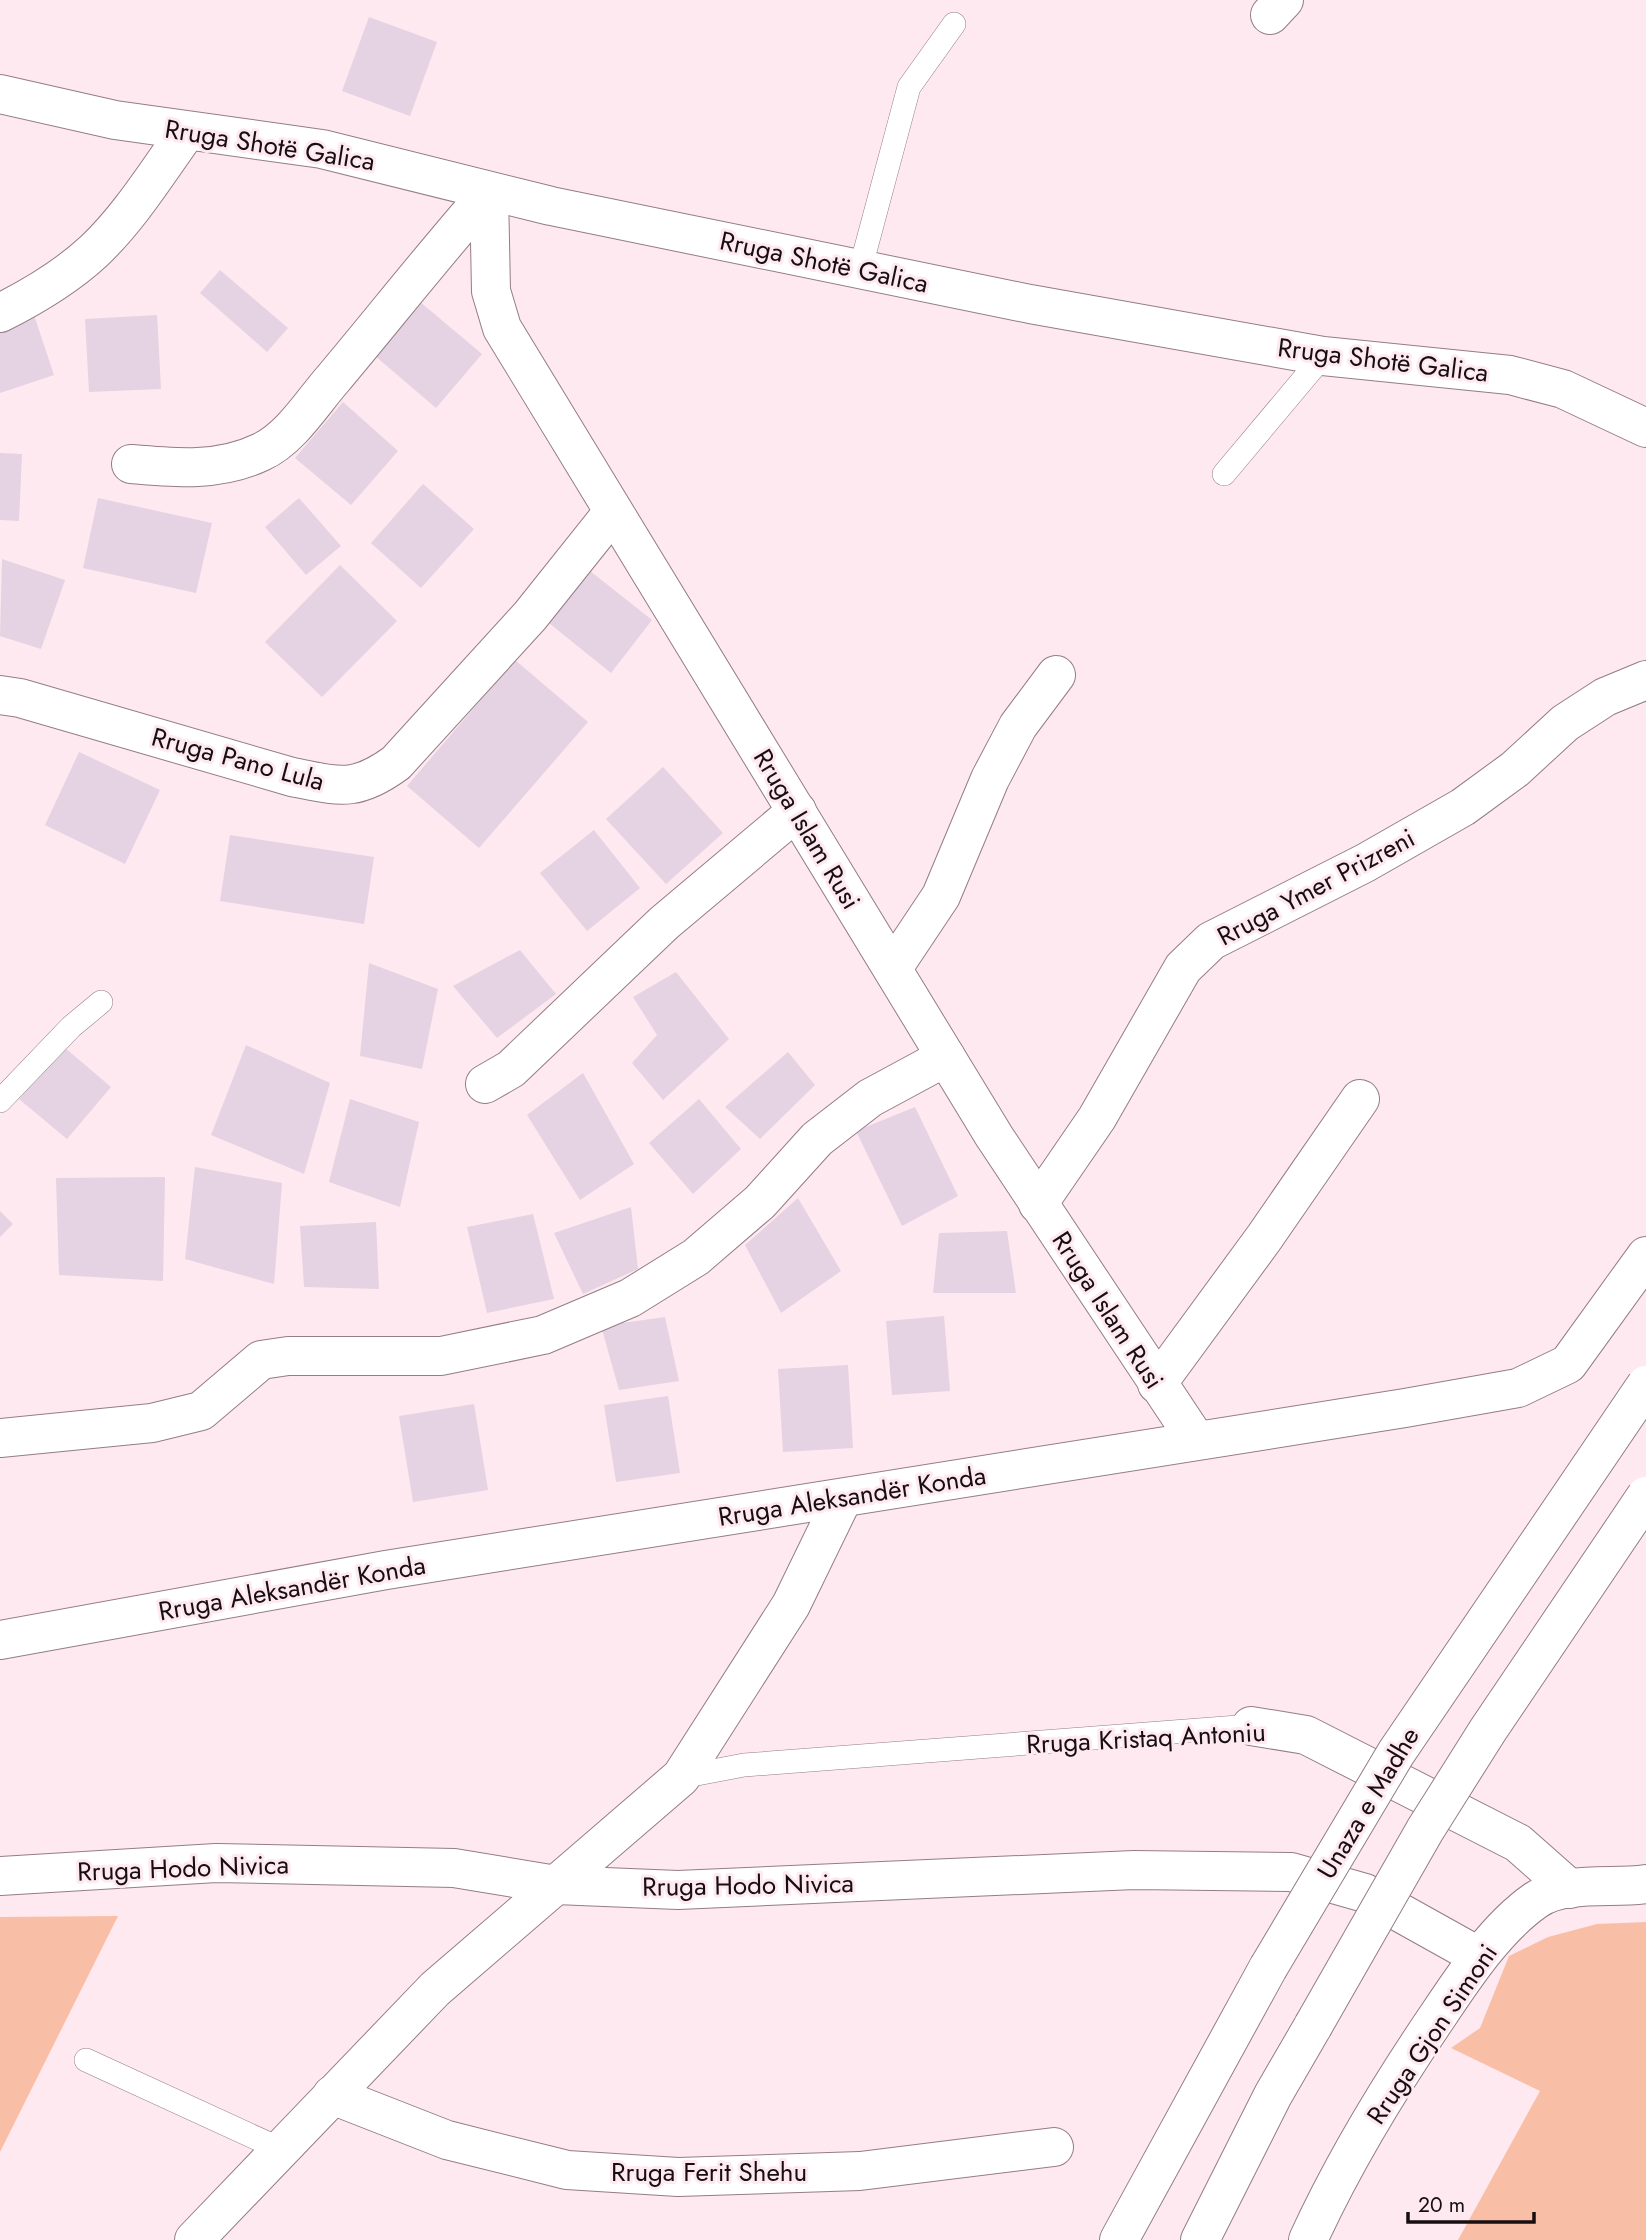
<svg xmlns="http://www.w3.org/2000/svg" width="1646" height="2240" viewBox="0 0 1646 2240" font-family="Jost,sans-serif">
<style>
.green{fill:#f9bfa6}
.building{fill:#e5d3e3}
.lines{fill:none;stroke-linecap:round;stroke-linejoin:round}
.lane-casing{stroke:#947d85;stroke-width:24}
.street-casing{stroke:#947d85;stroke-width:40}
.highway-casing{stroke:#947d85;stroke-width:40}
.lane{stroke:#fff;stroke-width:23}
.street{stroke:#fff;stroke-width:38}
.highway{stroke:#fff;stroke-width:38}
.highway-bridge-casing{stroke:#947d85;stroke-width:40;stroke-linecap:butt}
.highway-bridge{stroke:#fff;stroke-width:38}
.labels{text-anchor:middle;stroke-width:6;stroke-linejoin:round;paint-order:stroke}
.street-label{font-size:26px;fill:#160e11;stroke:#fee9f0}
</style>
<rect width="100%" height="100%" fill="#fee9f0"/>
<g class="green">
<polygon points="118,1916 0,2152 0,1917"/>
<polygon points="1646,1922 1646,2240 1458,2240 1540,2091 1451,2048 1480,2028 1509,1956 1548,1937 1597,1924"/>
</g>
<g class="building">
<polygon points="369,17 437,42 410,116 342,91"/>
<polygon points="220,270 288,328 267,352 200,293"/>
<polygon points="419,301 482,354 436,408 374,355"/>
<polygon points="34,315 54,375 0,393 0,326"/>
<polygon points="157,315 161,389 89,392 85,319"/>
<polygon points="343,402 398,451 351,505 295,458"/>
<polygon points="0,453 22,454 19,521 0,520"/>
<polygon points="423,484 474,529 421,588 371,543"/>
<polygon points="98,498 212,523 196,593 83,568"/>
<polygon points="299,498 341,546 306,575 265,527"/>
<polygon points="2,559 65,580 41,649 0,636"/>
<polygon points="340,565 397,621 322,697 265,642"/>
<polygon points="585,567 652,620 611,673 544,619"/>
<polygon points="515,660 588,722 479,848 407,786"/>
<polygon points="79,752 160,790 125,864 45,825"/>
<polygon points="663,767 723,833 666,884 606,819"/>
<polygon points="594,830 640,888 587,931 540,873"/>
<polygon points="230,835 374,857 364,924 220,901"/>
<polygon points="520,950 556,994 497,1038 453,986"/>
<polygon points="369,963 438,989 422,1069 360,1056"/>
<polygon points="676,972 729,1039 663,1100 632,1063 657,1035 633,997"/>
<polygon points="246,1045 330,1083 304,1174 211,1135"/>
<polygon points="64,1047 111,1087 67,1139 19,1099"/>
<polygon points="788,1052 815,1085 760,1139 725,1107"/>
<polygon points="583,1073 634,1164 580,1200 527,1115"/>
<polygon points="350,1099 419,1122 400,1207 329,1182"/>
<polygon points="699,1099 741,1149 693,1194 649,1143"/>
<polygon points="915,1107 958,1196 902,1226 856,1131"/>
<polygon points="195,1167 282,1183 274,1284 185,1259"/>
<polygon points="165,1177 163,1281 59,1275 56,1178"/>
<polygon points="798,1198 841,1271 781,1313 745,1245"/>
<polygon points="631,1207 638,1269 583,1294 554,1233"/>
<polygon points="0,1211 13,1224 0,1237"/>
<polygon points="533,1214 554,1299 487,1313 467,1227"/>
<polygon points="376,1222 379,1289 304,1287 300,1226"/>
<polygon points="1007,1231 1016,1293 933,1293 939,1233"/>
<polygon points="944,1316 950,1391 892,1395 886,1321"/>
<polygon points="665,1317 679,1381 619,1390 601,1326"/>
<polygon points="848,1365 853,1448 783,1452 778,1369"/>
<polygon points="668,1396 680,1473 616,1482 604,1405"/>
<polygon points="474,1404 488,1490 413,1502 399,1416"/>
</g>
<g class="lines">
<defs>
<g id="lane">
<polyline points="860,270 909,87 954,24"/>
<polyline points="1224,474 1323,356"/>
<polyline points="0,1101 71,1027 101,1002"/>
<polyline points="681,1777 744,1765 1251,1726"/>
<polyline points="86,2060 280,2149"/>
</g>
<g id="street">
<polyline points="1270,15 1284,0"/>
<polyline points="0,94 115,120 322,149 551,206 1030,304 1323,356 1510,375 1563,389 1646,428"/>
<polyline points="489,192 491,291 502,328 994,1136 1196,1440"/>
<path d="M 0,313 C 34,296 66,277 94,251 C 130,217 158,171 187,131"/>
<path d="M 131,464 C 176,468 220,472 261,452 C 290,439 312,403 332,380 C 385,317 435,253 489,192"/>
<path d="M 0,695 L 20,698 L 292,777 C 339,786 355,793 396,763 L 530,616 L 613,512"/>
<polyline points="893,968 941,896 990,779 1018,726 1056,675"/>
<polyline points="485,1084 511,1069 664,923 797,811"/>
<polyline points="1038,1204 1097,1118 1183,968 1211,941 1365,863 1463,807 1515,769 1565,723 1605,697 1646,680"/>
<polyline points="1157,1384 1264,1238 1360,1099"/>
<polyline points="0,1438 152,1423 201,1411 261,1360 288,1356 441,1356 543,1335 630,1298 696,1257 760,1202 817,1139 870,1098 946,1057"/>
<polyline points="0,1640 386,1570 1405,1408 1518,1388 1568,1364 1646,1256"/>
<polyline points="1251,1726 1306,1735 1518,1843 1570,1889"/>
<polyline points="0,1876 216,1863 454,1868 556,1885 678,1890 1134,1870 1291,1872 1365,1893 1478,1956"/>
<polyline points="332,2095 447,2140 567,2170 678,2177 860,2171 1054,2147"/>
<polyline points="194,2240 435,1989 681,1777 791,1605 843,1498"/>
<path d="M 1308,2240 C 1344,2161 1390,2086 1439,2014 C 1465,1975 1497,1927 1536,1900 C 1565,1880 1612,1889 1646,1884"/>
</g>
<g id="highway">
<polyline points="1119,2240 1268,1968"/>
<polyline points="1200,2240 1273,2095 1313,2026"/>
</g>
</defs>
<use href="#lane" class="lane-casing"/>
<use href="#street" class="street-casing"/>
<use href="#highway" class="highway-casing"/>
<use href="#lane" class="lane"/>
<use href="#street" class="street"/>
<use href="#highway" class="highway"/>
<defs>
<g id="highway-bridge">
<polyline points="1268,1968 1396,1753 1646,1385"/>
<polyline points="1313,2026 1425,1830 1488,1730 1646,1496"/>
</g>
</defs>
<use href="#highway-bridge" class="highway-bridge-casing"/>
<use href="#highway-bridge" class="highway-bridge"/>
</g>
<g class="labels">
<g class="street-label">
<text transform="translate(270 145) rotate(9)" y="9">Rruga Shotë Galica</text>
<text transform="translate(824 262) rotate(12)" y="9">Rruga Shotë Galica</text>
<text transform="translate(1383 360) rotate(7)" y="9">Rruga Shotë Galica</text>
<text transform="translate(238 759) rotate(15)" y="9">Rruga Pano Lula</text>
<text transform="translate(807 829) rotate(59)" y="9">Rruga Islam Rusi</text>
<text transform="translate(1316 887) rotate(-28)" y="9">Rruga Ymer Prizreni</text>
<text transform="translate(1108 1310) rotate(57)" y="9">Rruga Islam Rusi</text>
<text transform="translate(852 1496) rotate(-9)" y="9">Rruga Aleksandër Konda</text>
<text transform="translate(292 1588) rotate(-10)" y="9">Rruga Aleksandër Konda</text>
<text transform="translate(1146 1738) rotate(-3)" y="9">Rruga Kristaq Antoniu</text>
<text transform="translate(1368 1803) rotate(-59)" y="9">Unaza e Madhe</text>
<text transform="translate(183 1868) rotate(-2)" y="9">Rruga Hodo Nivica</text>
<text transform="translate(748 1885) rotate(-1)" y="9">Rruga Hodo Nivica</text>
<text transform="translate(1432 2034) rotate(-56)" y="9">Rruga Gjon Simoni</text>
<text x="709" y="2181">Rruga Ferit Shehu</text>
</g>
</g>
<path d="M1408 2212v10h126v-10" fill="none" stroke="#160e11" stroke-width="3.5"/>
<text x="1418" y="2212" font-size="21" fill="#160e11" stroke="#fee9f0" stroke-width="5" paint-order="stroke">20 m</text>
</svg>
